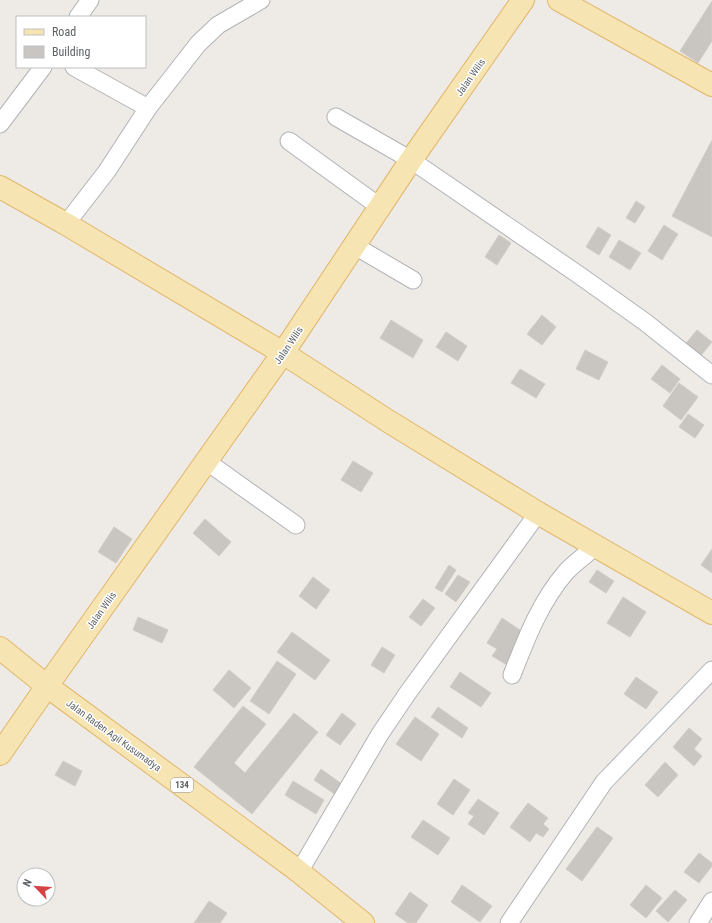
<svg xmlns="http://www.w3.org/2000/svg" width="712" height="923" viewBox="0 0 712 923" font-family="'Roboto Condensed',sans-serif">
<style>
.building{fill:#c9c6c2;stroke:#d2ccc4}
.lines{fill:none;stroke-linecap:round;stroke-linejoin:round}
.minor-casing{stroke:#b1b3b6;stroke-width:19}
.major-casing{stroke:#e2b66b;stroke-width:24}
.minor{stroke:#fff;stroke-width:17}
.major{stroke:#f6e5b2;stroke-width:22}
.labels{text-anchor:middle;stroke-width:3;stroke-linejoin:round;paint-order:stroke}
.shield{fill:#fff;stroke:#8e9092;stroke-width:1}
.shield-label{font-size:9px;font-weight:bold;fill:#5d6164}
.street-label{font-size:10px;fill:#5d6164;stroke:#fff}
</style>
<rect width="100%" height="100%" fill="#eeebe6"/>
<g class="building">
<polygon points="712,1 712,41 698,63 680,51"/>
<polygon points="712,140 712,237 672,216"/>
<polygon points="636,201 645,207 635,223 626,218"/>
<polygon points="664,225 678,234 662,260 648,251"/>
<polygon points="598,227 611,235 599,255 586,247"/>
<polygon points="499,235 511,243 497,265 485,257"/>
<polygon points="619,240 641,253 630,270 609,257"/>
<polygon points="542,315 556,327 542,345 527,334"/>
<polygon points="391,320 423,340 413,358 380,338"/>
<polygon points="697,330 712,342 698,359 683,347"/>
<polygon points="446,332 467,346 458,361 436,347"/>
<polygon points="585,350 608,362 599,380 576,369"/>
<polygon points="662,365 680,379 670,393 651,379"/>
<polygon points="520,369 545,384 536,398 511,383"/>
<polygon points="679,383 698,397 681,420 663,406"/>
<polygon points="688,414 704,425 695,438 679,427"/>
<polygon points="353,461 373,473 361,492 341,480"/>
<polygon points="205,519 231,542 219,556 193,533"/>
<polygon points="114,527 132,539 116,563 98,552"/>
<polygon points="712,549 712,573 701,565"/>
<polygon points="449,565 456,570 442,592 435,588"/>
<polygon points="597,570 614,581 606,593 589,582"/>
<polygon points="458,575 470,582 456,602 445,594"/>
<polygon points="313,577 330,590 316,609 299,596"/>
<polygon points="623,597 646,612 630,637 607,623"/>
<polygon points="423,599 435,608 421,626 409,617"/>
<polygon points="138,617 168,630 162,643 133,630"/>
<polygon points="502,618 526,634 507,665 492,656 497,649 487,643"/>
<polygon points="292,632 330,660 315,680 277,652"/>
<polygon points="382,647 395,655 384,673 371,665"/>
<polygon points="277,661 296,674 269,714 250,701"/>
<polygon points="229,670 251,688 234,708 213,690"/>
<polygon points="460,672 491,693 481,707 450,687"/>
<polygon points="636,677 658,692 646,709 624,694"/>
<polygon points="243,706 266,724 234,763 245,773 294,713 318,732 252,814 194,767"/>
<polygon points="438,707 468,728 462,738 431,717"/>
<polygon points="342,713 356,724 340,745 326,735"/>
<polygon points="415,717 439,734 421,761 396,744"/>
<polygon points="689,728 702,739 694,749 702,756 694,766 673,747"/>
<polygon points="63,761 82,771 75,786 55,775"/>
<polygon points="665,762 678,775 658,797 645,785"/>
<polygon points="321,769 346,787 339,797 314,780"/>
<polygon points="454,779 470,790 453,815 437,804"/>
<polygon points="293,781 324,800 316,814 285,795"/>
<polygon points="478,799 499,813 484,835 468,824 474,816 468,813"/>
<polygon points="528,803 548,818 543,824 549,829 543,837 536,833 530,842 510,827"/>
<polygon points="423,820 450,838 438,855 411,837"/>
<polygon points="597,827 613,838 582,881 566,869"/>
<polygon points="699,853 712,863 712,866 699,883 684,872"/>
<polygon points="462,885 492,906 480,922 451,902"/>
<polygon points="646,885 662,898 646,918 630,905"/>
<polygon points="675,890 687,900 668,922 656,911"/>
<polygon points="410,892 428,905 416,923 408,923 395,914"/>
<polygon points="209,901 227,913 220,923 194,923"/>
</g>
<g class="lines">
<defs>
<g id="minor">
<polyline points="78,17 90,0"/>
<polyline points="74,67 148,108"/>
<polyline points="336,117 411,160 579,275 645,322 712,375"/>
<polyline points="0,124 43,67"/>
<polyline points="289,141 380,207"/>
<polyline points="66,224 107,171 148,108 198,44 218,25 261,0"/>
<polyline points="355,246 413,280"/>
<polyline points="206,461 296,525"/>
<path d="M 512,675 C 526,639 540,602 566,572 C 574,563 586,555 596,546"/>
<polyline points="299,872 380,734 407,694 538,513"/>
<polyline points="509,923 604,782 712,670"/>
<polyline points="698,923 712,901"/>
</g>
<g id="major">
<polyline points="559,0 712,85"/>
<polyline points="0,187 66,224 283,353 388,421 538,513 712,613"/>
<polyline points="0,648 47,686 293,867 363,923"/>
<polyline points="0,754 47,686 283,353 411,160 523,0"/>
</g>
</defs>
<use href="#minor" class="minor-casing"/>
<use href="#major" class="major-casing"/>
<use href="#minor" class="minor"/>
<use href="#major" class="major"/>
</g>
<g class="labels">
<rect class="shield" x="171" y="778" width="22" height="14" rx="3"/>
<g class="shield-label">
<text x="182" y="788">134</text>
</g>
<g class="street-label">
<text transform="translate(470 77) rotate(-55)" y="4">Jalan Wilis</text>
<text transform="translate(288 345) rotate(-56)" y="4">Jalan Wilis</text>
<text transform="translate(101 610) rotate(-55)" y="4">Jalan Wilis</text>
<text transform="translate(114 735) rotate(36)" y="4">Jalan Raden Agil Kusumadya</text>
</g>
</g>
<rect x="16" y="16" width="130" height="52" fill="#ffffff" stroke="#bec0c1"/>
<rect x="24" y="29" width="20" height="6" fill="#f6e5b2" stroke="#bec0c1"/>
<text x="52" y="36" font-size="12" fill="#5d6164">Road</text>
<rect x="24" y="46" width="20" height="12" fill="#c9c6c2" stroke="#bec0c1"/>
<text x="52" y="56" font-size="12" fill="#5d6164">Building</text>
<g transform="translate(36 887) rotate(295)"><circle r="19" fill="#ffffff" stroke="#bec0c1"/>
<path d="M0-3L7 15L0 10L-7 15Z" fill="#d64345"/>
<text y="-6" font-size="11" font-weight="bold" text-anchor="middle" fill="#5d6164">N</text>
</g>
</svg>
